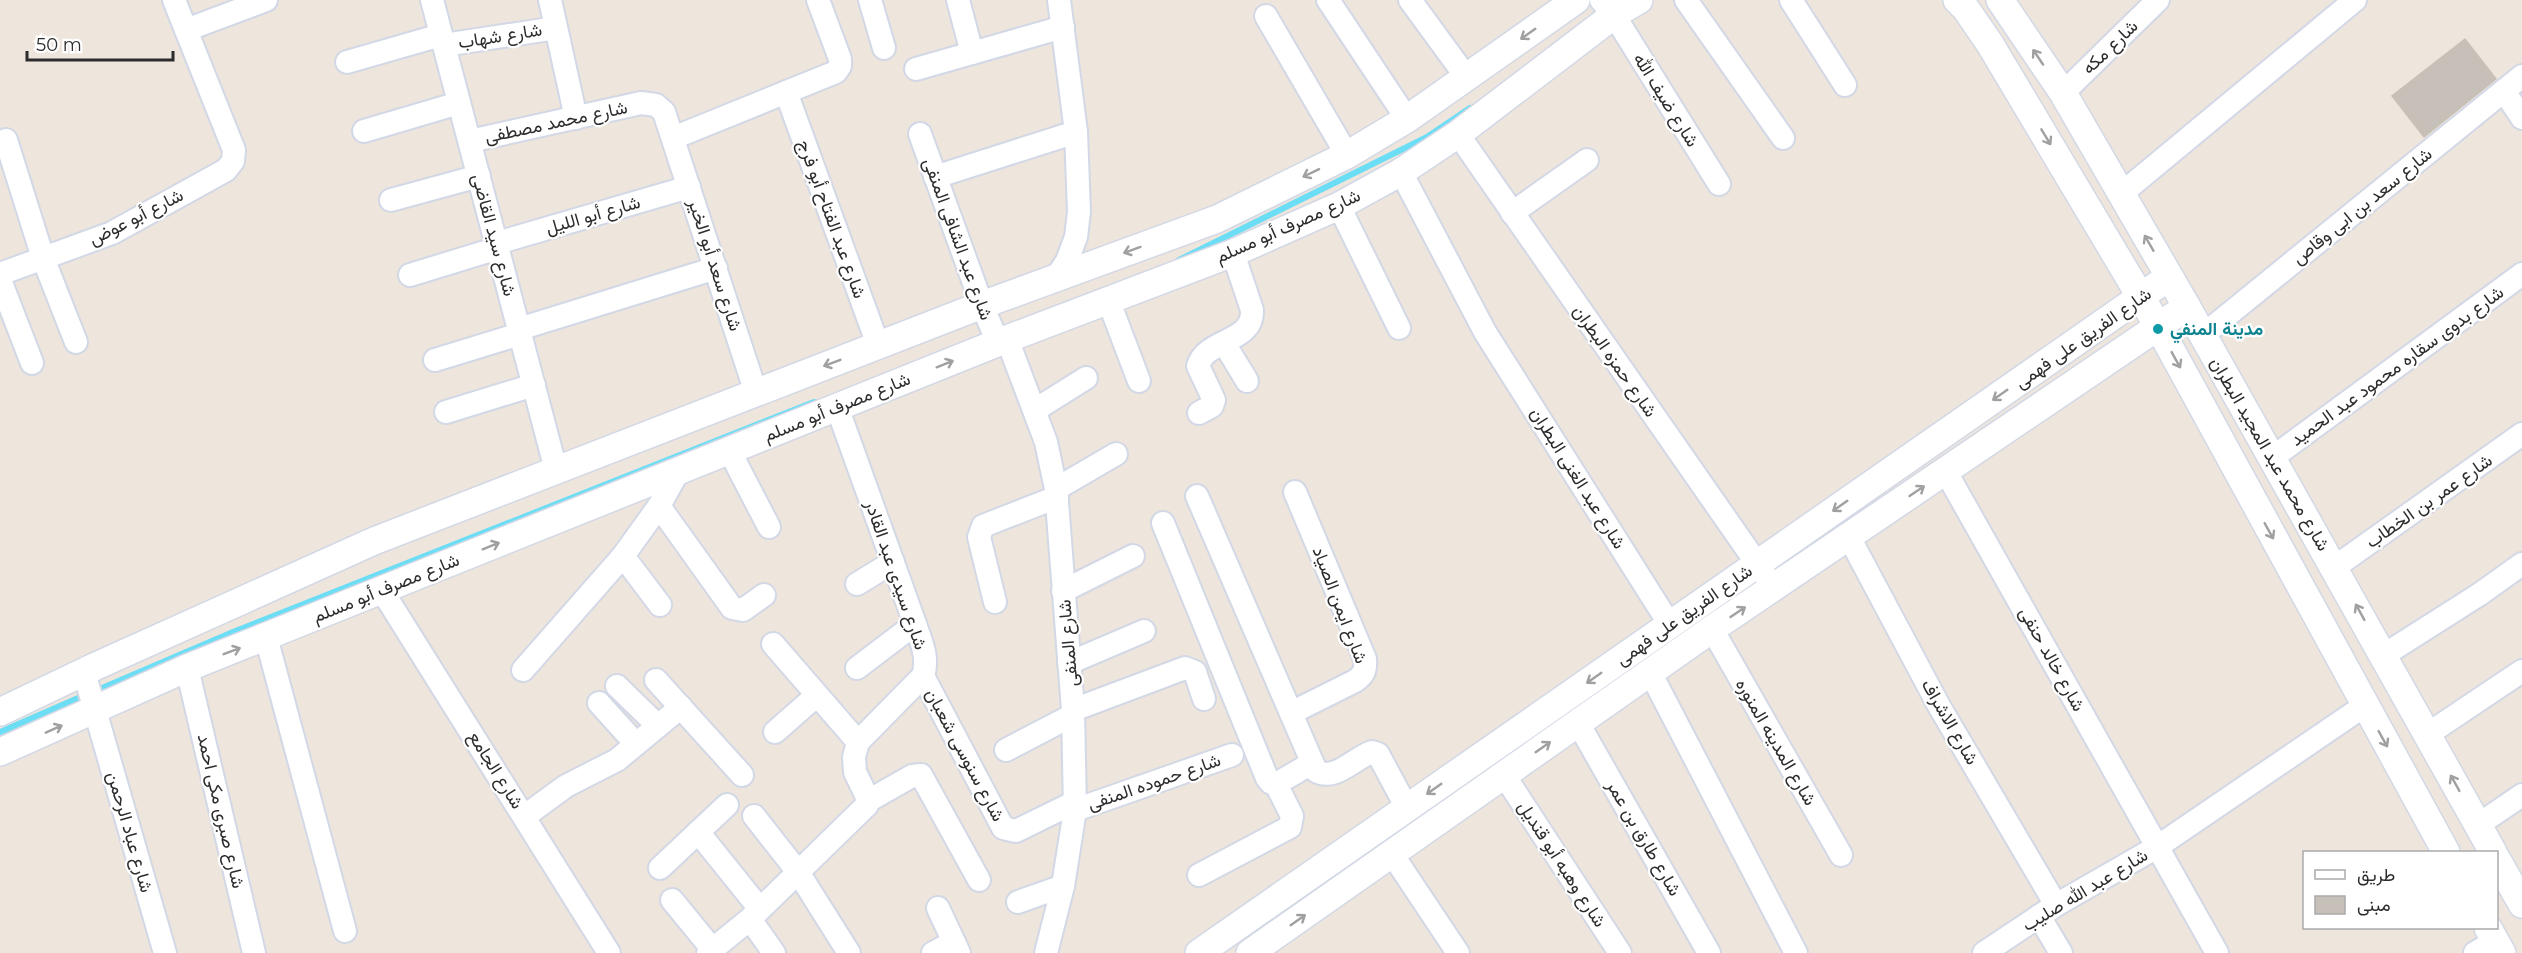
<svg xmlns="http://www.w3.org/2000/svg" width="2522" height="953" viewBox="0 0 2522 953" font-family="Montserrat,Vazirmatn,sans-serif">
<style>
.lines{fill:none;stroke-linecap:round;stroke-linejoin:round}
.stream{stroke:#6bddf5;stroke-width:6}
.building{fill:#c6c0b9;stroke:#cac1b6;stroke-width:1.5}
.minor-casing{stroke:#d2d8e5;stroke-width:26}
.tertiary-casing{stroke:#d2d8e5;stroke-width:30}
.minor{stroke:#fff;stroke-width:22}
.tertiary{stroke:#fff;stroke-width:27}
.oneway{stroke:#a0a0a0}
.culture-dot{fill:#0f9aa8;stroke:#fff;stroke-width:2}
.labels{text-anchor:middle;stroke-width:4.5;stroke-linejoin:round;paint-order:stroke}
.street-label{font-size:18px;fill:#2c2c2c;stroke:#fff}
.culture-label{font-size:18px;font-weight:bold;fill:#0d838f;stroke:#fff;text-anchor:start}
</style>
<rect width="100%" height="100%" fill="#eee5dd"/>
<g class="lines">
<g class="stream">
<polyline points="1179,260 1427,137 1470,108"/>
<polyline points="95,691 233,632 814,402"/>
<polyline points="0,732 85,695"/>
</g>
</g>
<polygon class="building" points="2465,39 2496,79 2424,137 2392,96"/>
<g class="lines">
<defs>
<g id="minor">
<polyline points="432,0 556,470"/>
<polyline points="550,0 576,118"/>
<polyline points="870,0 884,48"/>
<polyline points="958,0 972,53"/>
<polyline points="1328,0 1407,119"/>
<polyline points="1410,0 1467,78"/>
<polyline points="1601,0 1614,15 1719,184"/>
<polyline points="1686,0 1783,138"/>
<polyline points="1791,0 1845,85"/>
<polyline points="1266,16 1347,155"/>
<polyline points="186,30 266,0"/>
<polyline points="444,45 556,28"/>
<polyline points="347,62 441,35"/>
<polyline points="916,69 1063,27"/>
<polyline points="2504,91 2522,118"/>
<polyline points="786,92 878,345"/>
<polyline points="2063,93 2158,0"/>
<polyline points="364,131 459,103"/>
<polyline points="920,134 982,305 998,343"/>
<polyline points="1458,134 1774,588"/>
<polyline points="673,138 836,72 840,66 840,59 818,0"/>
<polyline points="6,140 43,258 76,342"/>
<polyline points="470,141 641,103 656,105 664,112 756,393"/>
<polyline points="1401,172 1485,332 1670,625"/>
<polyline points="935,177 1076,132"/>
<polyline points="2121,194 2355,0"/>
<polyline points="391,200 479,176"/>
<polyline points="1339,206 1399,328"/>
<polyline points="1512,213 1587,160"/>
<polyline points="497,243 689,187"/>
<polyline points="0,274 112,233 226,170 233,161 234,150 174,0"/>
<polyline points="410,275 498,248"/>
<polyline points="1055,279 1067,261 1076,237 1079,212 1076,132 1059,0"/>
<polyline points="0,280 32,363"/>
<polyline points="1109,302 1139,381"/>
<polyline points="519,329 716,268"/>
<polyline points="2202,336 2522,76"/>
<polyline points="1007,339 1046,442 1056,489 1073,710 1075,810 1063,886 1046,953"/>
<polyline points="1224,343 1247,381"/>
<polyline points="435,360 520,334"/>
<polyline points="1035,410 1086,378"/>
<polyline points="446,412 534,385"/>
<path d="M 1199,413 L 1212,406 L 1214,400 L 1198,366 C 1206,338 1254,343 1252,310 L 1233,253"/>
<polyline points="729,450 769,527"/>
<polyline points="2272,458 2522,274"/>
<polyline points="1946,472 2217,953"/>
<polyline points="1056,489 1116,454"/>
<path d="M 1197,496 L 1316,771 C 1335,782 1354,758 1372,752 L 1378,754 L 1407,808"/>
<polyline points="659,506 732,608 743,610 764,595"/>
<polyline points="1163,523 1267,778 1271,783 1276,784 1312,763"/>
<polyline points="1849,537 1939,706 2056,905"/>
<polyline points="623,556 660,605"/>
<polyline points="2335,567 2522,434"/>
<polyline points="857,584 893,562"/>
<polyline points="381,589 609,953"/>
<polyline points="1063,591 1133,556"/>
<polyline points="995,602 979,537 983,526 1057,497"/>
<polyline points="1712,629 1841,855"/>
<polyline points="266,637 345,931"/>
<polyline points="773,644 858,742"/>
<polyline points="2384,655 2480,594 2522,564"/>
<polyline points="1069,663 1144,631"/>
<polyline points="187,668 254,953"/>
<polyline points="857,668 915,624"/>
<polyline points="523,670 623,556 659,506 679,470"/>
<polyline points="84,672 165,953"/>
<polyline points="1650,672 1796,953"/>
<polyline points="923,676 1003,828 1016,831 1075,802"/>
<polyline points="656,680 742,775"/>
<polyline points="617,686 658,726"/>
<polyline points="599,703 636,744"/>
<polyline points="1073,710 1185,668 1195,672 1204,699"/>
<path d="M 1291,713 L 1355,681 C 1364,675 1366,670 1365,659 L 1295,492"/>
<polyline points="1578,723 1709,953"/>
<polyline points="775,732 817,695"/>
<polyline points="2428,734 2522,671"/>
<polyline points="1006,750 1073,715"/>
<polyline points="1504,775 1620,953"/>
<polyline points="868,801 912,776 921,775 979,880"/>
<polyline points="1075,810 1232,755"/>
<polyline points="525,816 566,786 617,760 681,707"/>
<polyline points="754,816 798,872 849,953"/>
<polyline points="2478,825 2522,795"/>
<polyline points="698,832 760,909"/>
<polyline points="1392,854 1458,953"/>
<polyline points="660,868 727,805"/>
<polyline points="1199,875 1290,827 1292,816 1276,784"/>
<polyline points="672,900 713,950"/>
<polyline points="1018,902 1063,886"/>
<polyline points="938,908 959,953"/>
<polyline points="2039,916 2061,953"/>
<polyline points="750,919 774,953"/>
<path d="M 708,953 L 750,919 L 867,805 L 867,797 L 855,772 L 854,757 L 858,742 L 923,676 C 929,658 921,641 915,624 L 837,407"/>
<polyline points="933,953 954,942"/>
<polyline points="1984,953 2056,905 2157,847 2364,706"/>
<polyline points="2475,953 2495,941"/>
</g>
<g id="tertiary">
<polyline points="1957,0 1966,9 1990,44 2158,326 2446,852"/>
<polyline points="2000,0 2063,93 2187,307 2493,852"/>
<polyline points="0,712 94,667 374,541 982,305 1217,219 1347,155 1407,119 1576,0"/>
<polyline points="0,752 187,668 1007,339 1233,253 1339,206 1401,172 1458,134 1614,15 1639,0"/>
<polyline points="2496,858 2522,904"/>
<polyline points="2488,928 2502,953"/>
<polyline points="1199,953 2169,277"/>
<polyline points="1250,953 1712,629 2187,307"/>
</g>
</defs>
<use href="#minor" class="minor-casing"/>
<use href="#tertiary" class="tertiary-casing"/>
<use href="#minor" class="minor"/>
<use href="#tertiary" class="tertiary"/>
</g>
<defs><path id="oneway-shaft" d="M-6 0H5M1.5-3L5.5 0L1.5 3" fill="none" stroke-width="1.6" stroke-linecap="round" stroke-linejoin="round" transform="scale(1.5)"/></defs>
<g class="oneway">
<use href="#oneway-shaft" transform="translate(1528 34) rotate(145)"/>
<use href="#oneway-shaft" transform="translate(2038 57) rotate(-124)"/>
<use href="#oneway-shaft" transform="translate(2046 137) rotate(59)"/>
<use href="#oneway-shaft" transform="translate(1311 173) rotate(154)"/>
<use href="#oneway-shaft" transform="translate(2149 243) rotate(-120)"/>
<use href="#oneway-shaft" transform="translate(1132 250) rotate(160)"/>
<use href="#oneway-shaft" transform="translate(2176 360) rotate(61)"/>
<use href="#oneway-shaft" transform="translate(832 363) rotate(159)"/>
<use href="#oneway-shaft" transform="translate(945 364) rotate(-22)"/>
<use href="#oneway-shaft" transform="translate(2000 395) rotate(145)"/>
<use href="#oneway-shaft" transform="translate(1917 491) rotate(-34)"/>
<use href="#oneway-shaft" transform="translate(1840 506) rotate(145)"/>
<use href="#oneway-shaft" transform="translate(2269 531) rotate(61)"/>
<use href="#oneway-shaft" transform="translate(491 546) rotate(-22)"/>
<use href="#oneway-shaft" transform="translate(1738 612) rotate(-34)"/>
<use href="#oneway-shaft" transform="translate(2360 612) rotate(-119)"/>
<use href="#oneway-shaft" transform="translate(232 651) rotate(-21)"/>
<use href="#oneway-shaft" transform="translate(1594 678) rotate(145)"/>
<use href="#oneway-shaft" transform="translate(54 729) rotate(-24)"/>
<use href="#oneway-shaft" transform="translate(2383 739) rotate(61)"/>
<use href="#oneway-shaft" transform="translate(1543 747) rotate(-35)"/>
<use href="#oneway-shaft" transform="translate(2455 783) rotate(-119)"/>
<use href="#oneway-shaft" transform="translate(1434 789) rotate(145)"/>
<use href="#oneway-shaft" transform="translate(1298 920) rotate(-35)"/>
</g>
<circle class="culture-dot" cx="2158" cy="329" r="6"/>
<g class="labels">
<g class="street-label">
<text transform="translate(500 36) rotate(-9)" y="6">شارع شهاب</text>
<text transform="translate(2110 47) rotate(-44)" y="6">شارع مكه</text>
<text transform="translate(1666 100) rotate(58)" y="6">شارع ضيف الله</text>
<text transform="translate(556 122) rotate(-12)" y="6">شارع محمد مصطفى</text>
<text transform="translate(2362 206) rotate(-39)" y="6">شارع سعد بن ابى وقاص</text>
<text transform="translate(593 215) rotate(-16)" y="6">شارع أبو الليل</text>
<text transform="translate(136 217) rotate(-27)" y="6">شارع أبو عوض</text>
<text transform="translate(832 219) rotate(70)" y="6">شارع عبد الفتاح أبو فرج</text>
<text transform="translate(1288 226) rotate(-24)" y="6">شارع مصرف أبو مسلم</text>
<text transform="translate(494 235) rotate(75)" y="6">شارع سيد القاضى</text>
<text transform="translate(958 239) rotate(70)" y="6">شارع عبد الشافى المنفى</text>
<text transform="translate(715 265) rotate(72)" y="6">شارع سعد أبو الخير</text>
<text transform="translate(2083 338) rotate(-35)" y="6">شارع الفريق على فهمى</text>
<text transform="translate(1615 361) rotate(55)" y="6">شارع حمزه البطران</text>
<text transform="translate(2397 366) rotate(-36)" y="6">شارع بدوى سقاره محمود عبد الحميد</text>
<text transform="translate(837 407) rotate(-22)" y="6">شارع مصرف أبو مسلم</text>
<text transform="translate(2270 454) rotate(60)" y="6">شارع محمد عبد المجيد البطران</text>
<text transform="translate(1578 478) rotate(58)" y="6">شارع عبد الغنى البطران</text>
<text transform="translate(2429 501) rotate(-35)" y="6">شارع عمر بن الخطاب</text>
<text transform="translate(896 575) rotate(71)" y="6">شارع سيدى عبد القادر</text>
<text transform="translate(386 588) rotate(-22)" y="6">شارع مصرف أبو مسلم</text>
<text transform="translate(1340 605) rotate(69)" y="6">شارع ايمن الصياد</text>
<text transform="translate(1684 615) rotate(-35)" y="6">شارع الفريق على فهمى</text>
<text transform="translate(1068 643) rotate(-95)" y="6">شارع المنفى</text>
<text transform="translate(2052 659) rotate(61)" y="6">شارع خالد حنفى</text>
<text transform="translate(1950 722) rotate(60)" y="6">شارع الاشراف</text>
<text transform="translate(1776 742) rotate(60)" y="6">شارع المدينه المنوره</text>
<text transform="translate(965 755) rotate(62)" y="6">شارع سنوسى شعبان</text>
<text transform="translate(496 770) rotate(58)" y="6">شارع الجامع</text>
<text transform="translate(1154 782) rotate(-19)" y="6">شارع حموده المنفى</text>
<text transform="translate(221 811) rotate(77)" y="6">شارع صبرى مكى احمد</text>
<text transform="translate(130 832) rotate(74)" y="6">شارع عباد الرحمن</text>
<text transform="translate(1644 838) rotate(60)" y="6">شارع طارق بن عمر</text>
<text transform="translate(1562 864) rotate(57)" y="6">شارع وهبه أبو قنديل</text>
<text transform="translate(2085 890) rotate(-31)" y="6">شارع عبد الله صليب</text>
</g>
<g class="culture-label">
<text x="2170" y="335">مدينة المنفي</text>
</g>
</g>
<rect x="2303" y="851" width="195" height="78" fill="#ffffff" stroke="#ababab" stroke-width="1.5"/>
<rect x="2315" y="870" width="30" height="9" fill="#ffffff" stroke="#ababab" stroke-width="1.5"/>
<text x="2357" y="881" font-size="18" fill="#2c2c2c">طريق</text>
<rect x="2315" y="896" width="30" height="18" fill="#c6c0b9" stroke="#ababab" stroke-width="1.5"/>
<text x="2357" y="911" font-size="18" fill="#2c2c2c">مبنى</text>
<path d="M27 51v9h146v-9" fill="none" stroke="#2c2c2c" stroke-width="3"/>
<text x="36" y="51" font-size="18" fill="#2c2c2c" stroke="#ffffff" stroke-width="4.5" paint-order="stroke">50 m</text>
</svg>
